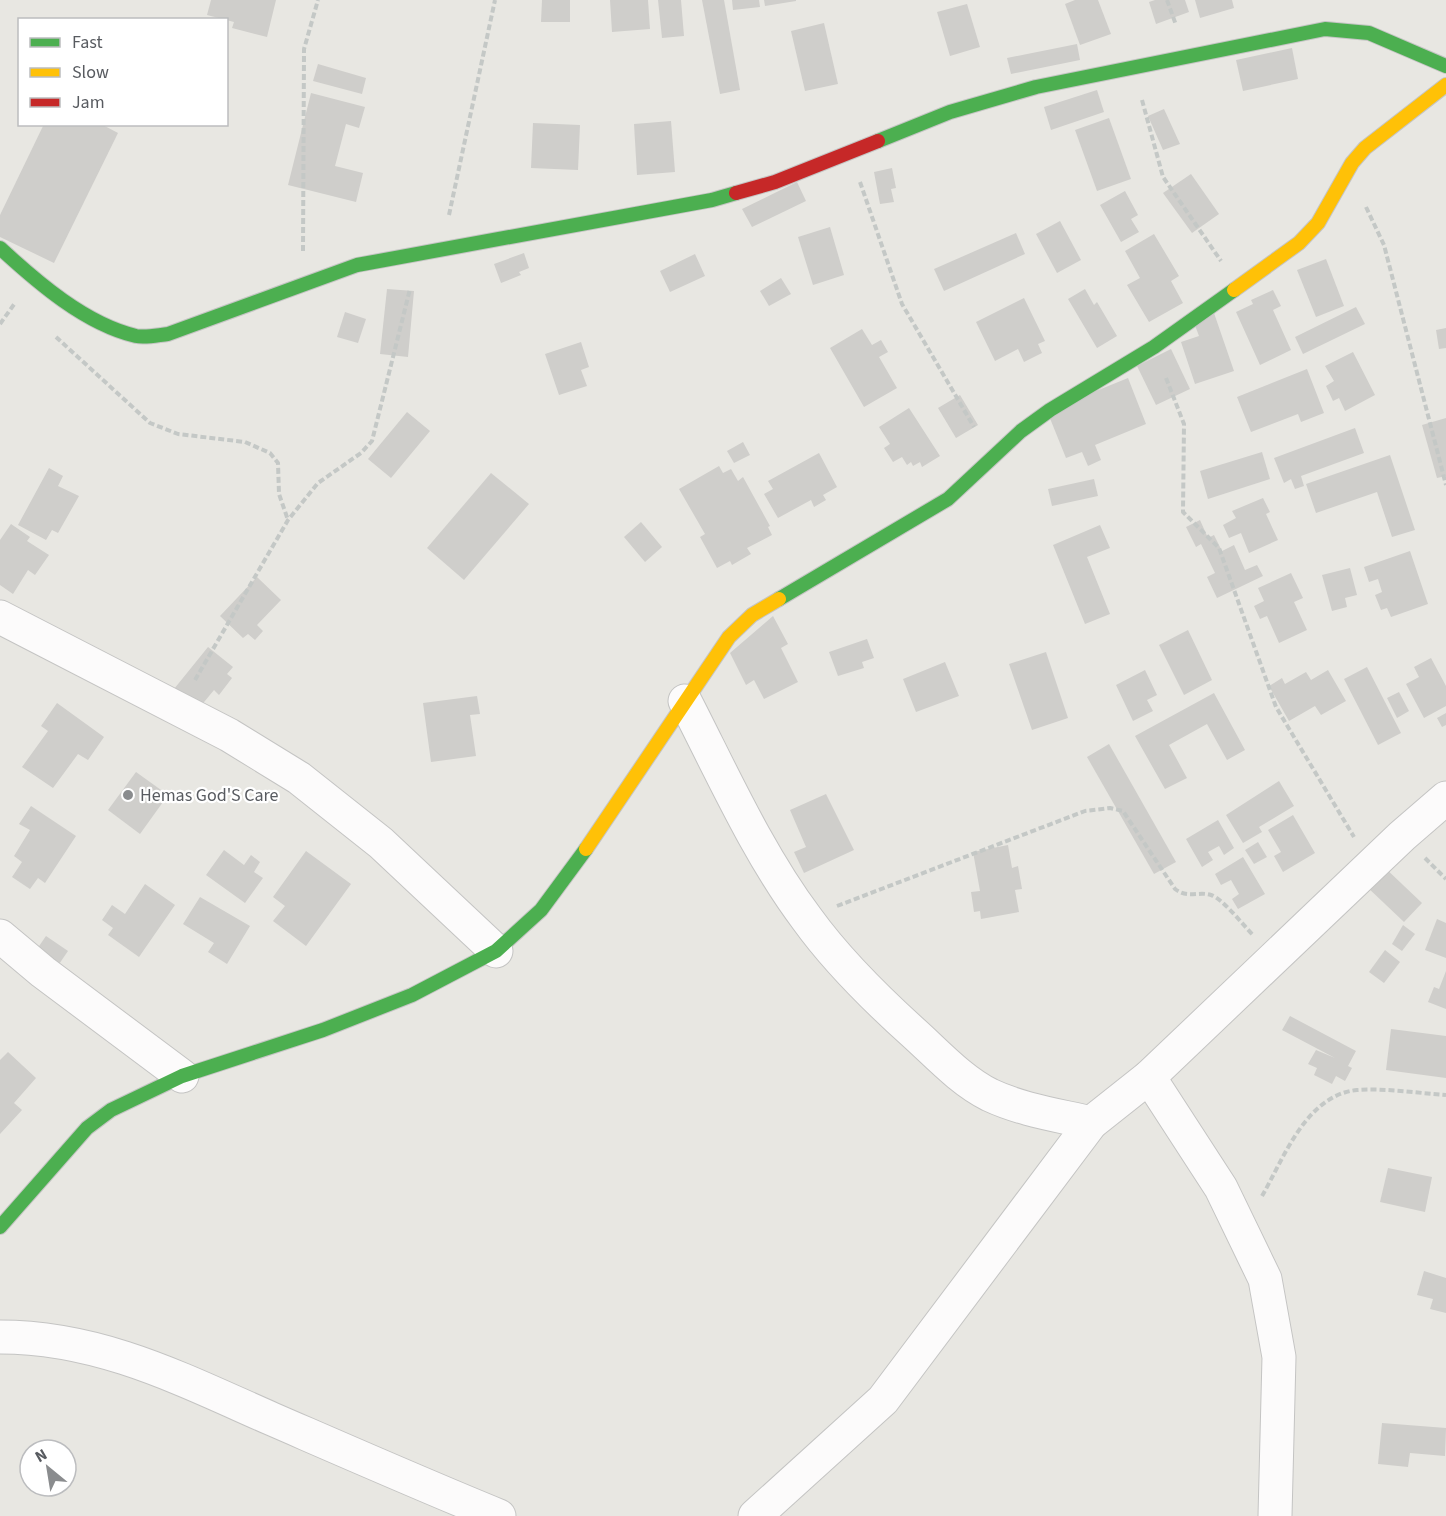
<svg xmlns="http://www.w3.org/2000/svg" width="1446" height="1516" viewBox="0 0 1446 1516" font-family="'Source Sans 3',sans-serif">
<style>
.building{fill:#cfcecb}
.lines{fill:none;stroke-linecap:round;stroke-linejoin:round}
.street-casing{stroke:#c4c4c3;stroke-width:35}
.fast-casing{stroke:#c5c5c4;stroke-width:16}
.slow-casing{stroke:#c5c5c4;stroke-width:16}
.jam-casing{stroke:#c5c5c4;stroke-width:16}
.path{stroke:#c4c8c6;stroke-width:4;stroke-dasharray:6 3;stroke-linecap:butt}
.street{stroke:#fcfbfb;stroke-width:33}
.fast{stroke:#4caf50;stroke-width:14}
.slow{stroke:#ffc107;stroke-width:14}
.jam{stroke:#c62828;stroke-width:14}
.poi-dot{fill:#8a8c8e;stroke:#fff;stroke-width:2}
.labels{text-anchor:middle;stroke-width:4.5;stroke-linejoin:round;paint-order:stroke}
.poi-label{font-size:18px;fill:#585b60;stroke:#fff;text-anchor:start}
</style>
<rect width="100%" height="100%" fill="#e8e7e2"/>
<g class="building">
<polygon points="211,0 276,0 267,37 232,28 234,22 207,15"/>
<polygon points="542,0 570,0 570,22 541,22"/>
<polygon points="610,0 648,0 650,29 612,32"/>
<polygon points="658,0 681,0 684,36 662,38"/>
<polygon points="702,0 724,0 740,90 720,94"/>
<polygon points="732,0 759,0 760,7 733,10"/>
<polygon points="764,0 796,0 796,1 765,6"/>
<polygon points="1075,0 1098,0 1111,34 1080,45 1065,4"/>
<polygon points="1155,0 1185,0 1189,12 1156,24 1149,2"/>
<polygon points="1195,0 1232,0 1234,8 1200,18"/>
<polygon points="967,4 980,47 950,56 937,12"/>
<polygon points="824,23 838,84 805,91 791,31"/>
<polygon points="1077,44 1080,60 1011,74 1007,58"/>
<polygon points="1292,48 1298,79 1243,91 1236,60"/>
<polygon points="318,64 366,78 362,94 313,81"/>
<polygon points="1097,90 1104,112 1051,130 1044,107"/>
<polygon points="311,93 365,107 359,128 346,124 335,166 363,173 356,202 288,185"/>
<polygon points="1164,109 1180,144 1163,150 1148,116"/>
<polygon points="1109,118 1131,179 1097,191 1075,130"/>
<polygon points="671,121 675,172 637,175 634,124"/>
<polygon points="533,123 580,125 578,170 531,168"/>
<polygon points="44,124 101,124 118,133 54,263 0,237 0,215"/>
<polygon points="892,168 896,188 891,189 894,202 880,204 874,172"/>
<polygon points="1191,174 1219,214 1192,233 1163,193"/>
<polygon points="797,182 806,201 752,227 742,209"/>
<polygon points="1125,191 1138,215 1131,219 1139,232 1121,242 1100,205"/>
<polygon points="1060,221 1081,260 1057,273 1036,234"/>
<polygon points="830,227 844,275 813,285 798,237"/>
<polygon points="1016,233 1025,254 944,291 934,269"/>
<polygon points="1154,234 1179,276 1171,281 1183,303 1149,322 1127,285 1140,278 1125,251"/>
<polygon points="524,253 529,268 519,272 521,275 501,283 494,264"/>
<polygon points="695,254 705,276 670,292 660,271"/>
<polygon points="1326,259 1344,306 1316,317 1297,270"/>
<polygon points="781,278 791,294 769,306 760,291"/>
<polygon points="387,289 414,291 408,357 380,354"/>
<polygon points="1085,289 1094,305 1097,302 1117,336 1097,348 1068,299"/>
<polygon points="1273,290 1281,306 1273,310 1291,350 1260,365 1236,312 1253,304 1251,300"/>
<polygon points="1024,298 1045,341 1038,344 1042,353 1024,362 1018,349 995,361 976,322"/>
<polygon points="1356,307 1365,324 1303,354 1295,337"/>
<polygon points="345,312 366,319 358,343 337,337"/>
<polygon points="1214,313 1234,371 1195,384 1181,342 1199,336 1193,320"/>
<polygon points="1446,328 1446,348 1439,349 1436,330"/>
<polygon points="862,329 872,345 881,340 888,352 879,357 897,388 864,407 830,348"/>
<polygon points="581,342 589,367 581,370 587,386 559,395 545,354"/>
<polygon points="1171,349 1190,389 1156,405 1137,366"/>
<polygon points="1353,352 1375,395 1345,411 1339,398 1333,401 1326,386 1334,381 1325,366"/>
<polygon points="1307,369 1324,413 1301,422 1298,414 1251,432 1237,397"/>
<polygon points="1128,378 1146,424 1095,445 1101,460 1088,466 1082,452 1066,458 1047,411"/>
<polygon points="960,395 978,425 956,438 938,408"/>
<polygon points="909,408 940,456 922,467 920,462 913,466 911,462 907,465 902,457 893,462 884,448 890,444 879,427"/>
<polygon points="407,412 430,431 391,478 368,459"/>
<polygon points="1446,418 1446,476 1437,478 1422,425"/>
<polygon points="1355,428 1364,453 1301,476 1304,486 1295,489 1291,479 1284,483 1274,458"/>
<polygon points="743,442 750,455 734,463 727,451"/>
<polygon points="1262,452 1270,479 1208,499 1200,471"/>
<polygon points="819,453 837,487 823,495 826,500 814,507 811,500 778,518 764,494 773,489 768,481"/>
<polygon points="1390,455 1415,530 1392,537 1377,492 1316,513 1306,484"/>
<polygon points="719,466 723,473 731,469 738,481 743,477 770,526 768,527 772,535 747,548 751,554 732,565 730,561 717,568 700,537 705,534 679,489"/>
<polygon points="49,468 63,476 58,486 79,496 58,533 52,530 46,540 18,525"/>
<polygon points="491,473 529,504 464,580 427,548"/>
<polygon points="1094,479 1098,496 1052,506 1048,489"/>
<polygon points="1263,498 1270,512 1266,514 1278,540 1249,553 1241,533 1229,538 1223,525 1236,518 1232,511"/>
<polygon points="1200,520 1208,538 1214,535 1222,551 1234,545 1245,570 1257,565 1263,576 1217,598 1207,577 1215,573 1201,544 1196,547 1186,527"/>
<polygon points="641,522 662,547 645,562 624,537"/>
<polygon points="11,524 30,537 27,541 49,555 35,575 28,570 13,594 0,585 0,540"/>
<polygon points="1100,525 1110,548 1087,557 1110,614 1085,624 1053,545"/>
<polygon points="1410,551 1428,604 1391,617 1387,608 1381,610 1375,595 1382,592 1378,579 1369,582 1364,567"/>
<polygon points="1350,568 1357,595 1345,598 1347,607 1332,611 1322,575"/>
<polygon points="1291,573 1303,598 1294,602 1307,630 1279,643 1267,616 1260,619 1254,606 1264,601 1258,588"/>
<polygon points="257,577 281,600 257,625 263,631 255,640 248,634 243,638 220,616"/>
<polygon points="773,616 788,644 781,648 798,682 764,699 754,680 746,685 730,653"/>
<polygon points="1188,630 1212,680 1184,695 1159,645"/>
<polygon points="867,639 874,658 862,662 864,668 838,676 829,652"/>
<polygon points="208,647 233,667 227,674 232,678 219,695 214,690 195,713 170,694"/>
<polygon points="1046,652 1068,718 1032,730 1009,664"/>
<polygon points="1431,658 1446,686 1446,706 1424,718 1406,684 1419,677 1414,667"/>
<polygon points="945,662 959,696 916,712 903,679"/>
<polygon points="1367,667 1401,733 1378,745 1344,679"/>
<polygon points="1145,670 1157,695 1147,700 1153,711 1133,721 1116,685"/>
<polygon points="1328,670 1346,701 1321,715 1315,706 1289,721 1269,686 1282,678 1285,684 1306,672 1311,680"/>
<polygon points="1399,692 1409,711 1397,718 1387,698"/>
<polygon points="1214,693 1245,750 1227,760 1207,724 1169,745 1187,778 1165,789 1135,736"/>
<polygon points="477,696 480,714 470,715 476,756 431,762 423,703"/>
<polygon points="57,703 104,737 88,760 78,754 53,788 22,767 48,731 41,726"/>
<polygon points="1446,713 1446,725 1442,727 1437,718"/>
<polygon points="1109,744 1176,862 1154,874 1087,757"/>
<polygon points="136,772 168,795 140,834 108,810"/>
<polygon points="1279,781 1294,806 1259,827 1262,832 1243,843 1226,815"/>
<polygon points="826,794 854,850 804,873 794,852 806,847 790,810"/>
<polygon points="31,806 76,836 45,883 38,878 30,889 12,877 22,862 14,856 30,830 19,824"/>
<polygon points="1293,815 1315,853 1283,872 1274,856 1281,852 1268,830"/>
<polygon points="1218,820 1234,848 1224,855 1219,846 1208,852 1213,860 1202,867 1186,839"/>
<polygon points="1258,842 1267,857 1254,864 1245,850"/>
<polygon points="1008,845 1012,868 1018,866 1022,889 1015,890 1019,912 981,919 980,911 974,912 971,892 980,891 973,852"/>
<polygon points="224,850 244,865 251,855 260,862 254,872 263,878 245,903 206,875"/>
<polygon points="306,851 351,884 306,946 273,921 285,906 273,897"/>
<polygon points="1243,857 1265,894 1238,909 1232,899 1239,894 1231,880 1221,885 1215,874"/>
<polygon points="1383,866 1422,903 1404,922 1365,885"/>
<polygon points="145,884 175,905 139,957 108,935 113,928 102,920 112,905 125,914"/>
<polygon points="200,897 250,926 227,964 208,952 214,943 183,924"/>
<polygon points="1437,919 1446,923 1446,958 1425,950"/>
<polygon points="1403,925 1415,934 1402,951 1392,944"/>
<polygon points="46,936 68,951 55,970 33,955"/>
<polygon points="1385,950 1400,962 1384,983 1369,972"/>
<polygon points="1446,971 1446,1009 1428,1002 1434,987 1439,989"/>
<polygon points="1290,1016 1356,1051 1348,1066 1352,1068 1345,1081 1336,1076 1332,1084 1314,1075 1317,1068 1308,1064 1316,1050 1335,1058 1282,1030"/>
<polygon points="1391,1029 1446,1036 1446,1078 1386,1070"/>
<polygon points="8,1052 36,1078 14,1103 22,1110 0,1134 0,1060"/>
<polygon points="1388,1168 1432,1177 1425,1212 1380,1202"/>
<polygon points="1424,1271 1446,1278 1446,1313 1430,1309 1433,1299 1417,1295"/>
<polygon points="1382,1423 1446,1428 1445,1456 1410,1453 1408,1467 1378,1464"/>
</g>
<g class="lines">
<defs>
<g id="street">
<polyline points="0,617 229,735 299,778 381,843 496,951"/>
<path d="M 685,701 C 722,773 758,854 807,919 C 838,962 877,1000 916,1035 C 939,1056 962,1081 990,1095 C 1022,1110 1057,1115 1091,1123"/>
<polyline points="0,936 43,972 182,1076"/>
<polyline points="1149,1077 1221,1188 1265,1279 1279,1357 1275,1516"/>
<path d="M 0,1337 C 101,1337 183,1380 272,1419 C 348,1452 423,1485 499,1516"/>
<polyline points="755,1516 883,1400 1091,1123 1149,1077 1402,836 1446,798"/>
</g>
<g id="fast">
<polyline points="878,141 950,112 1036,87 1325,29 1369,33 1446,66"/>
<path d="M 0,248 C 37,282 85,324 136,336 C 146,338 158,335 168,334 L 357,265 L 712,200 L 736,193"/>
<polyline points="779,599 948,499 1021,431 1050,410 1154,347 1234,290"/>
<polyline points="0,1227 87,1128 111,1110 182,1076 323,1030 412,995 496,951 541,910 586,849"/>
</g>
<g id="slow">
<polyline points="1234,290 1299,243 1318,223 1352,163 1365,148 1446,85"/>
<polyline points="586,849 729,637 752,615 779,599"/>
</g>
<polyline id="jam" points="736,193 775,182 878,141"/>
</defs>
<use href="#street" class="street-casing"/>
<use href="#fast" class="fast-casing"/>
<use href="#slow" class="slow-casing"/>
<use href="#jam" class="jam-casing"/>
<g class="path">
<polyline points="1167,0 1176,25"/>
<polyline points="1142,100 1163,177 1221,261"/>
<polyline points="860,182 902,304 974,427"/>
<polyline points="1366,207 1384,245 1446,485"/>
<polyline points="449,215 495,0"/>
<polyline points="303,251 304,49 318,0"/>
<polyline points="0,324 15,303"/>
<polyline points="56,337 150,423 178,434 245,442 270,453 278,463 279,494 288,520"/>
<polyline points="1166,378 1184,424 1183,512 1219,548 1276,707 1354,837"/>
<polyline points="195,680 288,520 318,483 361,453 372,441 410,289"/>
<polyline points="1425,858 1446,879"/>
<path d="M 837,906 L 1085,811 L 1110,808 L 1123,811 L 1175,889 C 1188,899 1198,891 1211,895 C 1223,899 1243,925 1253,935"/>
<path d="M 1262,1196 C 1284,1158 1306,1095 1357,1090 C 1386,1088 1417,1093 1446,1095"/>
</g>
<use href="#street" class="street"/>
<use href="#fast" class="fast"/>
<use href="#slow" class="slow"/>
<use href="#jam" class="jam"/>
</g>
<circle class="poi-dot" cx="128" cy="795" r="6"/>
<g class="labels">
<g class="poi-label">
<text x="140" y="801">Hemas God'S Care</text>
</g>
</g>
<rect x="18" y="18" width="210" height="108" fill="#ffffff" stroke="#bcbdbf" stroke-width="1.5"/>
<rect x="30" y="38" width="30" height="9" fill="#4caf50" stroke="#bcbdbf" stroke-width="1.5"/>
<text x="72" y="48" font-size="18" fill="#585b60">Fast</text>
<rect x="30" y="68" width="30" height="9" fill="#ffc107" stroke="#bcbdbf" stroke-width="1.5"/>
<text x="72" y="78" font-size="18" fill="#585b60">Slow</text>
<rect x="30" y="98" width="30" height="9" fill="#c62828" stroke="#bcbdbf" stroke-width="1.5"/>
<text x="72" y="108" font-size="18" fill="#585b60">Jam</text>
<g transform="translate(48 1468) rotate(330)"><circle r="28" fill="#ffffff" stroke="#bcbdbf" stroke-width="1.5"/>
<path d="M0-4.5L10 22L0 15L-10 22Z" fill="#8a8c8e"/>
<text y="-9" font-size="16" font-weight="bold" text-anchor="middle" fill="#585b60">N</text>
</g>
</svg>
